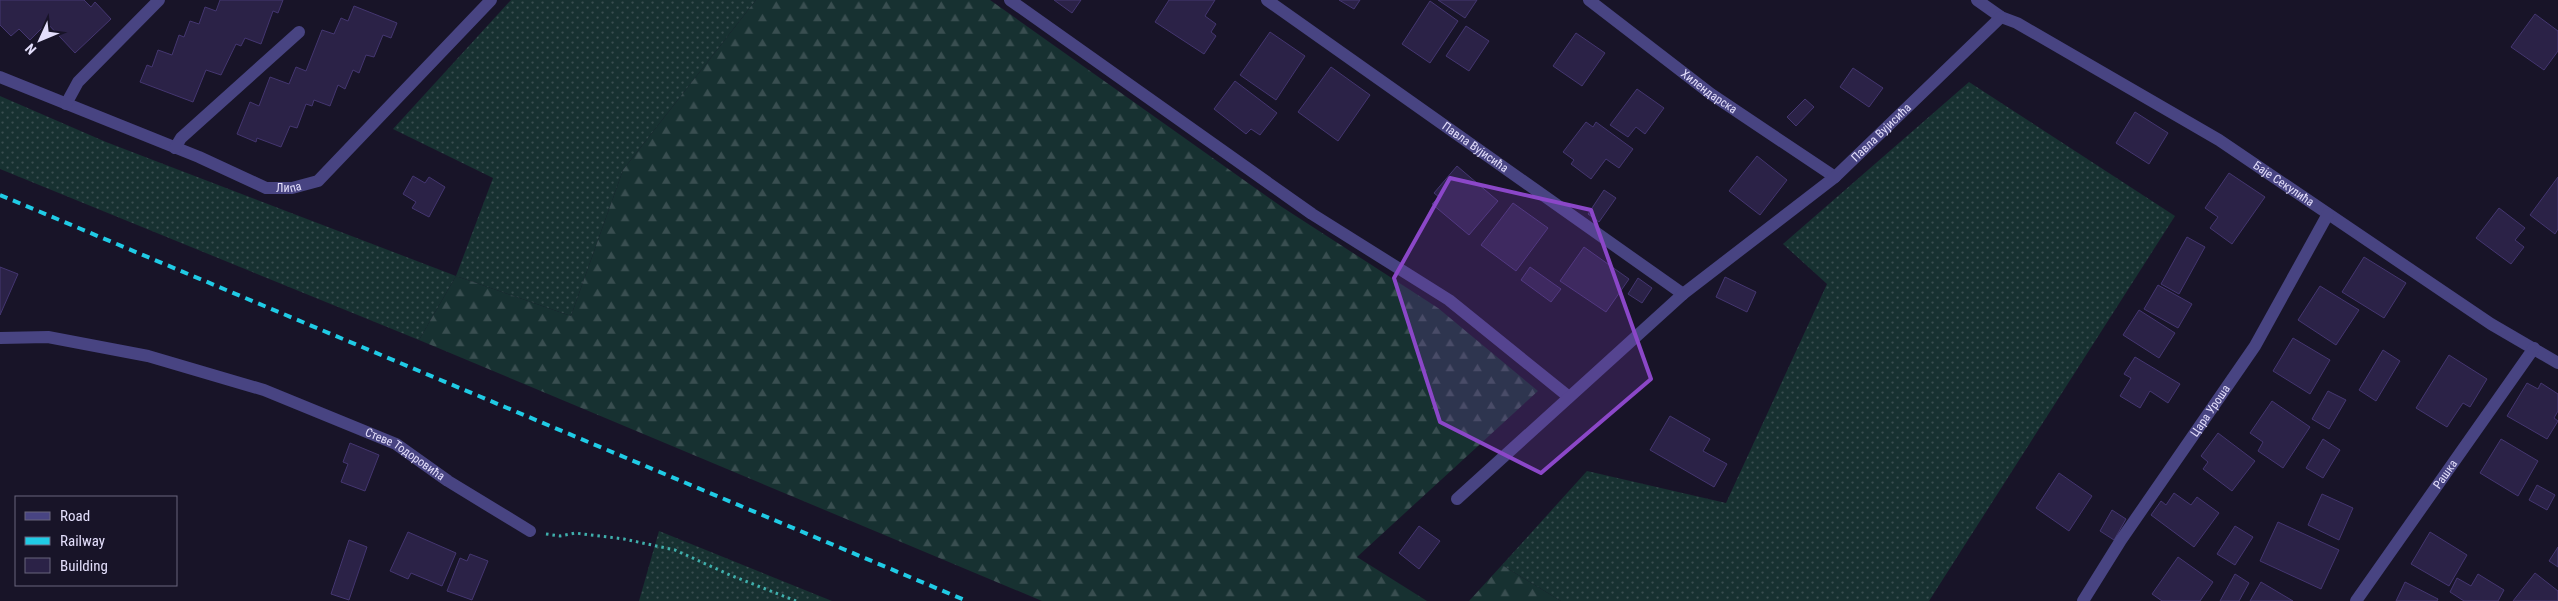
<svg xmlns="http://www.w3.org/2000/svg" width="2558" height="601" viewBox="0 0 2558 601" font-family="'Roboto Condensed',sans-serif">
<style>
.grass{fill:url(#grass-dots)}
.forest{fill:url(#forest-firs)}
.building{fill:#2b2247;stroke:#443670}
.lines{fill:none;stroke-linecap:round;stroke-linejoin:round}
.path{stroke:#3fafac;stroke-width:3;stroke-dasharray:2.5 4;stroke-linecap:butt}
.minor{stroke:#484482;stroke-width:12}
.rail{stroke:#20cbe5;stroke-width:4;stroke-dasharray:8 6;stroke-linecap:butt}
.marked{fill:#8b47c8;fill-opacity:0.2;stroke:#8b47c8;stroke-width:4;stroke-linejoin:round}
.labels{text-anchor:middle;stroke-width:4;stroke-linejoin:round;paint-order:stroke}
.street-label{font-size:12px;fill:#e3defb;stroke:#181428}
</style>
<defs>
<pattern id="grass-dots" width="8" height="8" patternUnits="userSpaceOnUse" patternTransform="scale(1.25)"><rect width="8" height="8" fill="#173131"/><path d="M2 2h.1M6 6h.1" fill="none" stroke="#394e50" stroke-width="1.8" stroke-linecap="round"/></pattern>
<pattern id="forest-firs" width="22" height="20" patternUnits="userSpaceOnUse" patternTransform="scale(1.25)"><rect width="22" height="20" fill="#173131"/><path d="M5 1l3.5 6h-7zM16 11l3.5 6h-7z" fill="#394e50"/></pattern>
</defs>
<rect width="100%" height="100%" fill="#181428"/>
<g class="grass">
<polygon points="511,0 756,0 623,170 571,316 456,276 419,340 0,169 0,96 106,142 456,276 493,178 393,129"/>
<polygon points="1969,82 2175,216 1929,601 1561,601 1502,565 1587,471 1726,503 1827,284 1783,244"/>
<polygon points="659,531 832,601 639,601"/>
</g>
<g class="forest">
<polygon points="756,0 990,0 1282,207 1438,308 1538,391 1357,557 1427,601 1042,601 419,340 456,276 571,316 623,170"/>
<polygon points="1502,565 1561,601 1469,601"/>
</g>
<g class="building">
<polygon points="0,0 84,0 91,7 95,2 111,19 75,53 47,23 30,40 19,29 11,36 0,25"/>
<polygon points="220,0 283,0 278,13 273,11 261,44 245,38 241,46 236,44 221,75 206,70 193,102 140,82 147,65 152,67 158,50 172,55 179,35 184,37 190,21 199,24 205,7 216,11"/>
<polygon points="1054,0 1081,0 1072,13"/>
<polygon points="1169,0 1215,0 1205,16 1216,24 1211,32 1216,36 1204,54 1155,22"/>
<polygon points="1339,0 1360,0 1354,9"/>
<polygon points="1438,0 1477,0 1465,18"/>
<polygon points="1430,1 1458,21 1430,63 1402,44"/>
<polygon points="354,6 397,23 391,38 383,35 374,57 366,55 359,73 353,70 345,89 338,85 330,106 314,100 312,106 306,104 297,128 290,126 281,147 257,138 256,142 237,134 250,102 259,106 270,77 289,84 296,67 306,71 322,30 334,34 341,18 348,21"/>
<polygon points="2535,14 2558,31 2558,51 2544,70 2511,47"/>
<polygon points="1466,26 1489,41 1469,71 1446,56"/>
<polygon points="1270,32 1305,56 1276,100 1240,75"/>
<polygon points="1576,33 1605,53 1582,86 1553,66"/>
<polygon points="1331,67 1370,95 1338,141 1298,112"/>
<polygon points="1853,68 1883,88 1869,107 1840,87"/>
<polygon points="1235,81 1277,113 1260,135 1251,129 1246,134 1214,109"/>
<polygon points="1637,89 1664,108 1645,134 1636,127 1628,137 1610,125"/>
<polygon points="1805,99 1814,107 1796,126 1787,117"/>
<polygon points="2135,112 2168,133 2149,164 2116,143"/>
<polygon points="1586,122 1593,127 1596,122 1633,149 1619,168 1606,159 1591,179 1571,164 1574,160 1563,152"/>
<polygon points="1757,156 1787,180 1760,215 1729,191"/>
<polygon points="1457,166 1498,201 1469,235 1432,204 1439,197 1434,193"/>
<polygon points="2229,173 2265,197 2232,244 2210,228 2218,217 2205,208"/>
<polygon points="413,176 425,183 429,177 445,187 429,217 412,208 416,202 403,194"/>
<polygon points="2558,177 2558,229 2555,234 2530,215"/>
<polygon points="1604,190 1616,198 1599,222 1588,214"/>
<polygon points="1513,203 1548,228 1516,271 1481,245"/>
<polygon points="2499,208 2525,228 2515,240 2524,247 2511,264 2476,238"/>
<polygon points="2187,237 2205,247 2179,294 2161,284"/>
<polygon points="1584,247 1629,279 1606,312 1560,281"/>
<polygon points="2364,257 2406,283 2384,318 2342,292"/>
<polygon points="0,267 18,274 0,315"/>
<polygon points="1530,267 1561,289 1551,302 1521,280"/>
<polygon points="1725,277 1756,292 1747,312 1716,297"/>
<polygon points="1638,278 1652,288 1642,303 1628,294"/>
<polygon points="2158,285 2192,304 2178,328 2144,309"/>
<polygon points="2320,286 2359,310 2336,345 2298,320"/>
<polygon points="2139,310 2175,333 2159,358 2123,335"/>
<polygon points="2293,338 2330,360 2310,394 2273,371"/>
<polygon points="2383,350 2400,361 2376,401 2359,390"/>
<polygon points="2449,355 2487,379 2470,407 2463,403 2447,427 2416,408"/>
<polygon points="2135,357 2180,384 2168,403 2150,391 2140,408 2120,396 2131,378 2124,374"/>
<polygon points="2527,383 2538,389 2541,383 2558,394 2558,411 2554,418 2558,421 2547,439 2507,416"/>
<polygon points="2328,391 2346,400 2329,429 2312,419"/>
<polygon points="2272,401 2310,427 2283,468 2258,451 2263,442 2250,433"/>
<polygon points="1670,416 1710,439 1703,451 1727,464 1714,487 1650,450"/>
<polygon points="2218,433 2255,461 2232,491 2203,469 2208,462 2201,456"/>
<polygon points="2323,439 2340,450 2323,478 2306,468"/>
<polygon points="2501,439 2538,461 2518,496 2480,473"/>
<polygon points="350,443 379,455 365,491 341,482 348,464 343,462"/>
<polygon points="2059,473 2092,496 2069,531 2036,508"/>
<polygon points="2537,485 2555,495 2547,510 2529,500"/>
<polygon points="2174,493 2191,505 2197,497 2219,513 2194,547 2151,515 2161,501 2166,505"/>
<polygon points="2322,494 2353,508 2339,540 2308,525"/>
<polygon points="2112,510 2126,519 2114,540 2100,531"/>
<polygon points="2278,522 2339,550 2321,589 2260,561"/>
<polygon points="1419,526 1440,541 1419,569 1399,553"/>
<polygon points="2235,526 2253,537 2235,565 2217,554"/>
<polygon points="408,532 456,553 442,586 411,573 408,579 390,571"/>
<polygon points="2430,532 2467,555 2449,586 2411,564"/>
<polygon points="349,540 367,547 349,600 331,594"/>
<polygon points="2558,547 2558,567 2549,561"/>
<polygon points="470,554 488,561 472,600 447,591 460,558 467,561"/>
<polygon points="2178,557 2213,582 2200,601 2162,601 2152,594"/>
<polygon points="2535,573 2558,591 2558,601 2513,601"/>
<polygon points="2235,574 2249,583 2239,601 2220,601"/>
<polygon points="2478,574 2504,590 2498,601 2464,601 2450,592 2457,578 2471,586"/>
<polygon points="2261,582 2293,601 2250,601"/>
<polygon points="2405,582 2438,599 2437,601 2396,601"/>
</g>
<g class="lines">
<polyline class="path" points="546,534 560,536 575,533 624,539 675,550 730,575 796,601"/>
<g class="minor">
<polyline points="1010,0 1312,214 1449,300 1569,397"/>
<path id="s1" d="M 1267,0 L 1683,294"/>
<path id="s2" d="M 1589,0 L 1711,94 L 1835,177"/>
<path id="s3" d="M 1977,0 L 2001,17 L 2017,23 L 2219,140 L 2491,324 L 2558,363"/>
<path id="s4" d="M 0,77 L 199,157 L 266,188 L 292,188 L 318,181 L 491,0"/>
<polyline points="66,104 78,82 159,0"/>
<polyline points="175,148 181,138 299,32"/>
<path id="s5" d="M 0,338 L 48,337 L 148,356 L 264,390 L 396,444 L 448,481 L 530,531"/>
<path id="s6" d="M 1457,499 L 1683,294 L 1835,177 L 2001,17"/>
<path id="s7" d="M 2083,601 L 2121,540 L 2255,346 L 2328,214"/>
<path id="s8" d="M 2356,601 L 2534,348"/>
</g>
<polyline class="rail" points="0,195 967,601"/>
</g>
<path class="marked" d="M 1450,178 L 1591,210 L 1651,379 L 1541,473 L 1440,422 L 1394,278 Z"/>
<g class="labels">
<g class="street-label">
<text dy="4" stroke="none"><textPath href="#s2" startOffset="151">Хилендарска</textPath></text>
<text dy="4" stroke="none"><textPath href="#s6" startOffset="561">Павла Вујисића</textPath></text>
<text dy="4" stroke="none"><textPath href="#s1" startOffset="255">Павла Вујисића</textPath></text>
<text dy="4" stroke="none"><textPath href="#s3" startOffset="358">Баје Секулића</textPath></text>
<text dy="4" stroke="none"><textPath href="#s4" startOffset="311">Липа</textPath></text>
<text dy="4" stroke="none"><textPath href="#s7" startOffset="229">Цара Уроша</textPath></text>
<text dy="4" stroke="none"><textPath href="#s5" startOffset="426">Стеве Тодоровића</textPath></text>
<text dy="4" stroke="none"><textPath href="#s8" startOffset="155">Рашка</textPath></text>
</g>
</g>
<rect x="15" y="496" width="162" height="90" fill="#181428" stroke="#69657c"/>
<rect x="25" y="512" width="25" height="8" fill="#484482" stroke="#69657c"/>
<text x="60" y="521" font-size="15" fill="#e3defb">Road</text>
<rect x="25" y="537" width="25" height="8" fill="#20cbe5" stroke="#69657c"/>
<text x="60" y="546" font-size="15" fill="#e3defb">Railway</text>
<rect x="25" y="558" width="25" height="15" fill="#2b2247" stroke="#69657c"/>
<text x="60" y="571" font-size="15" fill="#e3defb">Building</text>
<g transform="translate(40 40) rotate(226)" stroke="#181428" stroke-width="4" paint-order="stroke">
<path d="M0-4L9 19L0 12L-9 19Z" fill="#e3defb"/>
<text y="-8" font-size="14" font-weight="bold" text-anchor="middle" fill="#e3defb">N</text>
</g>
</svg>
